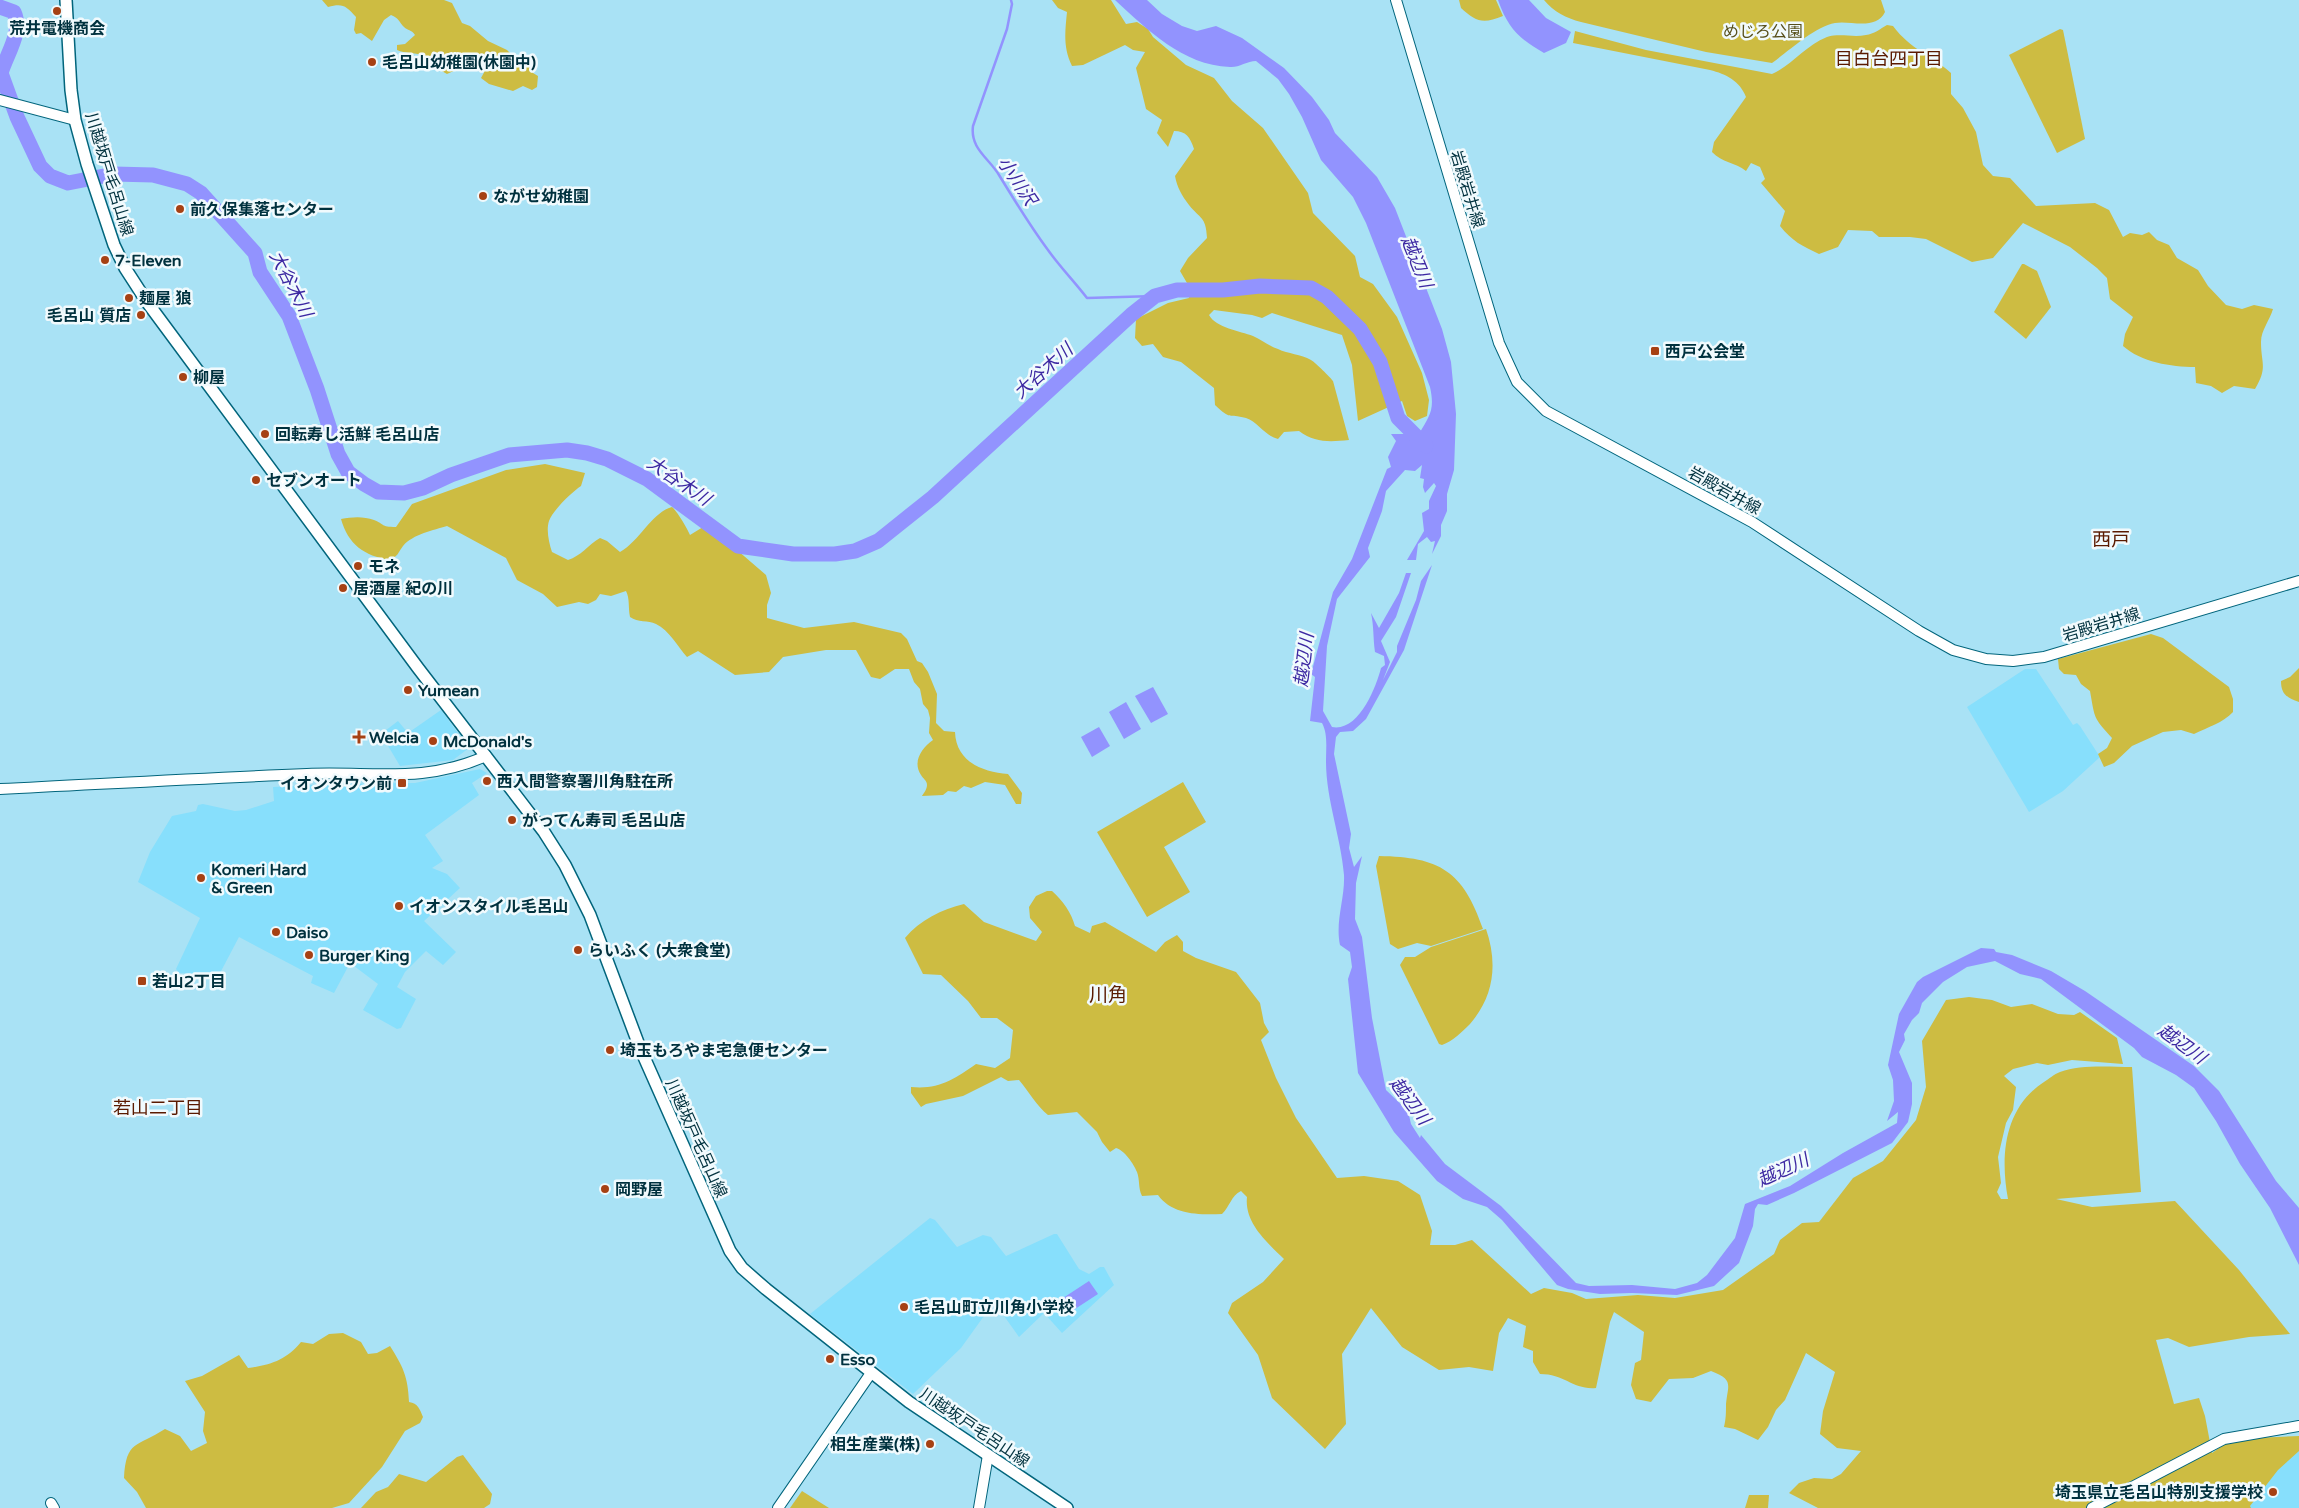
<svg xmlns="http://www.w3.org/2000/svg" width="2299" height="1508" viewBox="0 0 2299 1508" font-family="'Varela Round','Noto Sans JP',sans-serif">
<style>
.built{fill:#87dffc}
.green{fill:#cdbc42}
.water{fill:#9293fe}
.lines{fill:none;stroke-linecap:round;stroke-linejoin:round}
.stream{stroke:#9293fe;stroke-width:2.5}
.river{stroke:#9293fe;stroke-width:15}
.secondary-casing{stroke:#02657c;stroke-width:12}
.primary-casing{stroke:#02657c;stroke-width:14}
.secondary{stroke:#fff;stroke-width:10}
.primary{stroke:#fff;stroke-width:11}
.poi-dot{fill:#a64114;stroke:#f1fafd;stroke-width:2}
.labels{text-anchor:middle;stroke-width:5;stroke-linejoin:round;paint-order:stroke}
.poi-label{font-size:16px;font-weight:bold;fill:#00313e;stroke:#f1fafd;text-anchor:start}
.park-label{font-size:16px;fill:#574f1a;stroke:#f1fafd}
.street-label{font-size:16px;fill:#00313e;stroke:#f1fafd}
.neighbourhood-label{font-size:18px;fill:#5a1a00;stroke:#f1fafd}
.water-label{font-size:18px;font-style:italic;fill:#3c28a2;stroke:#f1fafd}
.quarter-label{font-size:19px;fill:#5a1a00;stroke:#f1fafd}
</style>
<rect width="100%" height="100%" fill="#a9e2f5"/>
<g class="built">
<polygon points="2025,669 2036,669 2073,725 2077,723 2080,726 2100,757 2063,791 2029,812 1967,707"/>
<polygon points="441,710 469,748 453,760 400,766 381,734 398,721 408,733"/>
<polygon points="480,769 487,773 472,783 479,795 425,835 443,861 432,868 447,874 460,888 424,921 456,952 443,965 426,951 405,972 397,987 416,999 401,1028 397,1029 363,1010 378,984 350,963 334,993 311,983 313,976 239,937 219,975 179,973 176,969 200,918 138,882 150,852 172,816 196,811 198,805 203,804 235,811 246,810 274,801 273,787 331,784 415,783"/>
<polygon points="930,1218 935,1220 957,1247 983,1235 991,1237 1006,1256 1054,1234 1057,1234 1079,1269 1089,1274 1100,1267 1104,1267 1114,1285 1062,1333 1044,1313 1019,1337 994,1302 961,1348 913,1394 810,1314"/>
<polygon points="2299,1446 2299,1508 2226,1508"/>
</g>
<g class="green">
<path d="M 322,0 L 444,0 L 452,3 L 462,23 L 470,26 L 488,41 L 507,50 L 514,57 L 527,62 L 533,73 L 538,76 L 537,87 L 532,90 L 523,86 L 513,91 L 489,84 L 481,78 L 487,67 L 484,60 L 474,55 L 468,56 L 458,69 L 447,74 C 433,65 429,73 421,55 C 412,52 406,54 397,50 L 397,45 L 405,44 L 415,35 C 411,29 408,31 404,27 C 399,22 399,18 391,15 L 384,20 L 372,41 L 361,33 L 356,34 L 354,30 L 356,17 C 346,6 343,3 328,7 Z"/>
<path d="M 1052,0 L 1111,0 L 1126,24 L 1137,22 L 1148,29 L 1153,37 L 1186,65 L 1214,78 L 1232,101 L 1263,128 L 1308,193 L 1313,213 L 1355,256 L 1360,277 L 1373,284 L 1397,317 L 1422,373 L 1429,400 L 1427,416 L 1415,421 L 1407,416 L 1402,401 L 1358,421 L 1352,365 L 1342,335 L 1272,313 L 1262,318 L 1252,315 L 1214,310 L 1209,315 C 1216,328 1240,331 1253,336 C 1262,340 1269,346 1278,349 C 1288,354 1301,354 1311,360 C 1316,363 1330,377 1333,381 L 1349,440 C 1330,442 1315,443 1299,431 L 1284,432 L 1278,439 C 1265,436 1258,422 1246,418 C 1227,413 1232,421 1215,405 L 1214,388 L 1181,362 L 1163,357 L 1153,344 L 1142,346 L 1135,338 L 1136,319 L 1168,303 L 1189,298 L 1187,283 L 1180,271 L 1188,258 L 1207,238 C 1206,216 1200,219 1189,205 C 1182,196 1177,187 1175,176 L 1194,149 C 1190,137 1186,131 1174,131 L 1168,147 L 1157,133 L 1162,120 L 1146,109 L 1136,68 L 1145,52 L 1133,50 L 1125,45 L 1083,65 L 1072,66 C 1063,48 1065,32 1067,12 L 1058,8 Z"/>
<path d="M 1459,0 L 1496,0 L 1503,16 C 1483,24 1476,22 1461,8 Z"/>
<path d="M 1544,0 L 1881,0 L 1885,12 C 1876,31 1850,20 1835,23 C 1814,27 1789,51 1772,63 L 1706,52 L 1581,22 C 1566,18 1554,12 1544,0 Z"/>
<path d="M 1887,25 L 1893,26 C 1911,50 1930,54 1951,73 L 1951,94 L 1963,108 L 1976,132 L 1983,165 L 1993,176 L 2010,178 L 2036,206 L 2095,203 L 2109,210 L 2123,237 L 2130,233 L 2142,235 L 2149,232 L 2157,240 L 2169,245 L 2177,258 L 2198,270 L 2208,286 L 2226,305 L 2242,309 L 2254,305 L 2273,309 C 2270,320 2261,330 2261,342 C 2261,364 2268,367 2255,389 L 2234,386 L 2222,393 L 2211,386 L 2196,383 L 2195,367 C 2171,367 2141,362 2123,346 L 2125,334 L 2133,317 L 2110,299 L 2107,278 L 2097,268 L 2070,247 L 2023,223 L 1993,258 L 1972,262 L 1926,239 L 1910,237 L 1879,237 L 1872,231 L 1848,230 L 1838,247 L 1819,254 C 1802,246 1792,241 1780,226 L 1785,211 L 1761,183 L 1765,179 L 1760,167 L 1751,163 L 1746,171 C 1735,162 1722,163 1712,152 L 1714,142 L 1746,97 C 1740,81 1726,74 1710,70 L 1573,43 L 1575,31 L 1646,50 L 1772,74 C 1792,65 1805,46 1827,37 C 1841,33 1853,38 1866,35 C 1874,34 1880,29 1887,25 Z"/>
<polygon points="2060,29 2063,30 2085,139 2057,153 2009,55"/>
<polygon points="2022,264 2024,264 2037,271 2051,307 2026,339 1994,312"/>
<path d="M 545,464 L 585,473 L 581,486 C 572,492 553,510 549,521 C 546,530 549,543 552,552 L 568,560 C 581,556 588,545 600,538 L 607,541 L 620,552 C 641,540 651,513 672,507 C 677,511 687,528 690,535 L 703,527 L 737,550 L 766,575 L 771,593 L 767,605 L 767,618 L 804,628 L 854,622 L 901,633 L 907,639 L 917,661 L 922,663 L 928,672 L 937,694 L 936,723 L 944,731 L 955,732 C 956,762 983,772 1008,774 L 1022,793 L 1021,804 L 1016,804 L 1005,785 L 985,782 L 971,788 L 964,786 L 956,792 L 948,791 L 943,795 L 922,796 C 924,793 927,789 927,785 C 927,780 923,779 921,775 C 912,761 922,748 933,740 L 929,733 L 930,718 L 928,710 L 923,704 L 920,689 L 914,682 L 909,669 L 895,669 L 880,679 L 871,677 L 856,650 L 826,650 L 783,657 L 769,672 L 735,675 L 698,651 L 687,657 C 678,647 669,630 656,624 C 648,620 638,623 630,617 C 628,607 630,599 626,591 L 611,596 L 600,594 L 596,600 L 588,604 L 579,602 L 557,607 L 543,594 L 517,580 L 506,558 L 447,526 C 434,530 413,534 403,546 C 397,554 400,554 390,560 C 364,556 348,544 341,519 C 352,517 363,516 374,520 C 385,524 380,527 396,527 L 412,504 L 506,470 Z"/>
<path d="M 2151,634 L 2163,638 L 2229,687 L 2233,699 L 2233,712 C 2223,723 2208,727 2194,734 L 2181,730 L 2163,732 L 2132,746 L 2114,763 L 2104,767 L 2098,754 L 2107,748 L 2112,738 C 2093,717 2095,719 2090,691 L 2081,684 L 2076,675 L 2064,674 L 2059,669 L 2058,659 Z"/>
<path d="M 2299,668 L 2299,702 C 2287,698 2281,694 2281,681 L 2290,677 Z"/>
<polygon points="1183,782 1206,822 1164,847 1190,892 1147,917 1097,832"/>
<path d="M 1379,856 C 1440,857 1463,871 1483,929 L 1431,946 L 1417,943 L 1398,949 L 1390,944 L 1376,866 Z"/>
<path d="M 1047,891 L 1052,891 C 1063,901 1071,912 1075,926 L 1090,933 L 1092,926 L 1105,922 L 1156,952 L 1165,942 L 1177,935 L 1183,942 L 1183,951 L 1196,958 L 1236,972 L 1260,1003 L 1264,1023 L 1269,1032 L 1261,1040 L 1276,1078 L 1296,1118 L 1337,1178 L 1364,1176 L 1398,1181 L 1420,1195 L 1432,1231 L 1430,1245 L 1455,1245 L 1472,1240 L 1531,1294 L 1544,1288 L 1572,1293 L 1586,1299 L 1638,1295 L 1675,1298 L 1723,1290 L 1774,1254 L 1780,1240 L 1802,1223 L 1819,1222 L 1853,1178 L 1883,1161 L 1916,1120 L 1926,1087 L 1922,1041 L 1946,1000 L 1969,997 L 1992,1000 L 2011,1007 L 2032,1004 L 2058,1014 L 2074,1015 L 2080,1012 L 2117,1038 L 2123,1064 L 2072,1060 L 2048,1065 L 2037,1063 L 2013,1069 L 2004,1076 L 2016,1087 L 2013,1110 L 2006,1123 L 1998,1157 L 2001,1183 L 1997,1192 L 2001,1199 L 2008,1199 C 2000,1156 2004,1108 2044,1082 C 2049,1079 2054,1074 2060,1072 C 2081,1064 2111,1067 2132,1067 L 2141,1192 L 2056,1199 L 2092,1207 L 2175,1201 L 2239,1270 L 2290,1334 L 2249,1337 L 2189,1347 L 2168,1338 L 2156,1340 L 2174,1404 L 2199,1398 L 2205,1416 L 2212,1453 L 2232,1439 L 2299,1436 L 2299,1451 L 2278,1470 L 2250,1506 L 2251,1508 L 1818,1508 L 1789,1493 L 1799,1483 L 1814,1478 L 1832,1479 L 1841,1474 L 1861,1451 L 1837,1448 L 1820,1434 L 1823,1411 L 1835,1372 L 1806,1353 L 1785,1400 L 1776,1410 L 1768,1427 L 1758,1440 L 1735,1429 L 1724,1427 C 1726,1419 1726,1413 1726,1404 C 1728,1384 1734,1380 1711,1371 L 1693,1378 L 1669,1379 L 1651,1402 L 1636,1399 L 1631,1385 L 1635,1363 L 1641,1360 L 1644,1332 L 1614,1312 L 1610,1322 L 1596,1388 C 1573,1390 1565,1374 1540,1374 L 1533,1362 L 1533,1351 L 1523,1347 L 1526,1326 L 1508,1318 L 1499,1333 L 1493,1371 L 1469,1367 L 1439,1370 L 1402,1347 L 1371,1308 L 1342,1354 L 1346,1424 L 1325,1449 L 1272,1398 L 1258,1355 L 1228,1313 L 1232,1303 L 1263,1282 L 1284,1259 C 1268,1243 1244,1223 1247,1197 L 1241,1191 C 1231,1196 1230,1206 1222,1214 C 1200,1215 1172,1215 1158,1195 L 1142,1196 C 1138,1188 1140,1180 1137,1172 C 1134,1164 1124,1150 1116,1148 L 1110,1152 L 1102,1142 L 1097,1132 L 1077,1112 L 1048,1115 C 1037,1106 1029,1092 1019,1080 L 1008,1081 L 1001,1077 L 963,1096 L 926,1104 L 921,1107 L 911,1093 L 911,1087 C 938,1090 955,1079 976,1064 L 995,1068 L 1010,1058 L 1013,1030 L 997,1018 L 981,1018 L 968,1001 L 941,975 L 923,974 L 905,938 C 920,920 942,909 964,904 L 984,922 L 1036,941 L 1042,932 L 1030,918 L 1029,907 L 1036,896 Z"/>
<path d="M 1486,929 C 1498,964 1494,996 1470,1024 C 1462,1032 1453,1041 1442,1045 L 1439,1044 L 1400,965 L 1405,957 L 1415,957 L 1431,947 Z"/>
<path d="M 343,1333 L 361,1342 L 368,1354 L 377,1353 L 390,1346 C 403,1367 408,1376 409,1402 C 418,1403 420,1410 423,1417 L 420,1423 L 405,1431 L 382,1467 L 349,1503 L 332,1508 L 146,1508 L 137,1492 L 124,1478 C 126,1440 137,1447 165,1429 L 180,1436 L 191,1451 L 207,1443 L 203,1431 L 205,1412 L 185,1381 L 202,1376 L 239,1355 L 248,1368 C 271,1365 286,1360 301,1342 L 313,1344 L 329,1334 Z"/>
<polygon points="463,1455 492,1494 490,1504 484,1508 361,1508 376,1492 388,1487 399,1474 426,1482 457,1457"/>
<polygon points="802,1491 829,1508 790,1508"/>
<polygon points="1749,1495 1769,1495 1768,1508 1745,1508"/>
</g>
<g class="water">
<path d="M 1115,0 L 1147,0 L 1162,14 L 1182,26 L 1197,31 L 1216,26 L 1242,38 L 1284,68 L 1312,97 L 1329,120 L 1335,133 L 1377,177 L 1395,208 L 1442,329 L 1451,362 L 1456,414 L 1454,470 L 1447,494 L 1447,511 L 1441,525 L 1441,536 L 1432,554 L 1435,541 L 1431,542 L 1427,537 L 1418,544 L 1416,560 L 1407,560 L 1424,531 L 1422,513 L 1429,509 L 1429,501 L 1436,486 L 1434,483 L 1425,493 L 1423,487 L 1424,479 L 1420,478 L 1422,465 L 1415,471 L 1405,470 L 1386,491 L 1382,511 L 1368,548 L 1370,557 L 1337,599 L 1327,646 L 1323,711 L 1332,727 C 1359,732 1376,687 1381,668 L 1385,665 L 1384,656 L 1375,652 C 1373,638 1374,627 1371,613 L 1379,628 L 1399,593 L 1406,573 L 1411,573 L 1396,617 L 1381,641 L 1390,662 L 1383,680 L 1397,652 L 1397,646 L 1416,600 L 1421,581 L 1432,565 L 1404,650 L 1366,719 L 1353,731 L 1340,732 L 1336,737 L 1334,754 L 1351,834 L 1349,848 L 1354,867 L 1362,856 L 1356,883 L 1355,919 L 1362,937 L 1372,1018 L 1386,1090 L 1408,1111 L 1411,1124 L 1420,1138 L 1421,1135 L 1445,1164 L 1501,1206 L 1576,1283 L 1589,1286 L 1632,1285 L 1675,1289 L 1697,1283 L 1707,1275 L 1735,1238 L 1745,1204 L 1790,1186 L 1843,1153 L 1897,1123 L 1898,1112 L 1887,1121 L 1894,1101 L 1893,1080 L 1888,1065 L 1899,1014 L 1917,982 L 1923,977 L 1981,948 L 1994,949 L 1996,952 L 2012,955 L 2051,971 L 2085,991 L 2194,1066 L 2219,1091 L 2276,1181 L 2299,1208 L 2299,1265 L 2270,1208 L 2240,1164 L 2216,1121 L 2194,1088 L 2176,1075 L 2142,1057 L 2134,1048 L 2041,979 L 2020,974 L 1995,961 L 1967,967 L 1943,982 L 1922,1003 L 1919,1013 L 1912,1020 L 1904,1034 L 1905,1040 L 1899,1052 L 1912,1083 L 1912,1104 L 1908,1122 L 1892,1143 L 1794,1193 L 1767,1205 L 1758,1204 L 1755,1209 L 1753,1226 L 1739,1263 L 1714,1286 L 1677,1295 L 1632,1293 L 1600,1294 L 1568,1289 L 1557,1285 L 1502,1220 L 1487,1207 L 1463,1199 L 1437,1181 L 1394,1132 L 1358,1073 L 1348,979 L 1352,967 L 1350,952 L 1340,945 C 1335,921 1345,899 1344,875 C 1341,837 1326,800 1326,761 C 1326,748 1328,734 1322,723 L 1310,721 L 1315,677 L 1311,674 L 1333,592 L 1352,559 L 1387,469 L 1391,467 L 1388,457 L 1396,441 L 1391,434 L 1419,434 C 1430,415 1435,410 1430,387 L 1366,223 L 1353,197 L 1321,160 L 1302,117 L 1289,94 L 1278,79 L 1256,61 C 1247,61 1238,68 1230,67 C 1182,65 1148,30 1115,0 Z"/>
<path d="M 1498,0 L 1529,0 L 1546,18 L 1571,32 L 1566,43 L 1544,53 C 1518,38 1508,28 1498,0 Z"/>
<polygon points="1153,687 1168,714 1151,723 1135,696"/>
<polygon points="1126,702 1141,729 1124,739 1109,712"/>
<polygon points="1099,727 1110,746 1092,757 1081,737"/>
<polygon points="1089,1281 1098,1294 1072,1311 1063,1298"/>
</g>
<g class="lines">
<path class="stream" d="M 1011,0 L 1012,4 L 1007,29 L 973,126 C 970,149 989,158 999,175 C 1015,201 1030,226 1048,250 C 1060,267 1074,281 1087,298 L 1155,296"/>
<path class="river" d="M 0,7 L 14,12 C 23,32 7,53 1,73 L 17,117 L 40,166 L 50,176 L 68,183 L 114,174 L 153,175 L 187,184 L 201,193 L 255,253 L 260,272 L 289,316 L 317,389 L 338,454 L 348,472 L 364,484 L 378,492 L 404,493 L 423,488 L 451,475 L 509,455 L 567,450 L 587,453 L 607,459 L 647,479 L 738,546 L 793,554 L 835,554 L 855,551 L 878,541 L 933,497 L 1131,315 L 1155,296 L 1177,290 L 1223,290 L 1260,286 L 1311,288 L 1327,297 L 1360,329 L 1380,362 L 1398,418 L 1426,446"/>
<defs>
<g id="secondary">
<polyline points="1396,0 1499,343 1517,382 1546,411 1752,522 1919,631 1953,650 1986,659 2013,661 2044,657 2299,581"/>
<polyline points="0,100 75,120"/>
<path d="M 0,789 C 102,784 204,778 307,774 C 372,771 423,784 486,756"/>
<polyline points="51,1503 54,1508"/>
<polyline points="778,1508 871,1373"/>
<polyline points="979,1508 988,1455"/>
<polyline points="2092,1508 2224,1439 2299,1426"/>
</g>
<polyline id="primary" points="66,0 71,90 75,120 87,164 114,245 125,268 147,302 418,668 544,832 565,865 590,915 640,1048 730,1251 742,1268 766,1289 909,1402 1067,1508"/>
</defs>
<use href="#secondary" class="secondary-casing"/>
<use href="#primary" class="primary-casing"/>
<use href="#secondary" class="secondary"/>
<use href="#primary" class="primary"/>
</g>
<g class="poi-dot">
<circle cx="57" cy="11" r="5"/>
<circle cx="372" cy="62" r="5"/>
<circle cx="483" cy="196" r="5"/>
<circle cx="180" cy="209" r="5"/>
<circle cx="105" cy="260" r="5"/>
<circle cx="129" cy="298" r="5"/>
<circle cx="141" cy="315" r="5"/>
<rect x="1650" y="346" width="10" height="10" rx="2.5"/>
<circle cx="183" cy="377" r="5"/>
<circle cx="265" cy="434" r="5"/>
<circle cx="256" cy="480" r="5"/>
<circle cx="358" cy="566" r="5"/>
<circle cx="343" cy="588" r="5"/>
<circle cx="408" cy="690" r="5"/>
<path d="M356.5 729.5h5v5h5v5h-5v5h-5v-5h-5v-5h5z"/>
<circle cx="433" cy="741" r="5"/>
<circle cx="487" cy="781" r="5"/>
<rect x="397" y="778" width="10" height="10" rx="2.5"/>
<circle cx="512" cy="820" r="5"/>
<circle cx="201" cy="878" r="5"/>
<circle cx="399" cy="906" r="5"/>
<circle cx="276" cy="932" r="5"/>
<circle cx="578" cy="950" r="5"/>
<circle cx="309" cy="955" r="5"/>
<rect x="137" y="976" width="10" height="10" rx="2.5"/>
<circle cx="610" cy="1050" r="5"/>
<circle cx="605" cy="1189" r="5"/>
<circle cx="904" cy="1307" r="5"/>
<circle cx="830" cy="1359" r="5"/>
<circle cx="930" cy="1444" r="5"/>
<circle cx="2273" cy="1492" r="5"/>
</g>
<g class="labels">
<g class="poi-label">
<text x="57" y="34" text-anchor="middle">荒井電機商会</text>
<text x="382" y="68">毛呂山幼稚園(休園中)</text>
<text x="493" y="202">ながせ幼稚園</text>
<text x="190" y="215">前久保集落センター</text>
<text x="115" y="266">7-Eleven</text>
<text x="139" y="304">麺屋 狼</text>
<text x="131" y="321" text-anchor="end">毛呂山 質店</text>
<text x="1665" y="357">西戸公会堂</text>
<text x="193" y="383">柳屋</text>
<text x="275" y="440">回転寿し活鮮 毛呂山店</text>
<text x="266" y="486">セブンオート</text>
<text x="368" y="572">モネ</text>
<text x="353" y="594">居酒屋 紀の川</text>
<text x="418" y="696">Yumean</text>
<text x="369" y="743">Welcia</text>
<text x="443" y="747">McDonald's</text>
<text x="497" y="787">西入間警察署川角駐在所</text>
<text x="392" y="789" text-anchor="end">イオンタウン前</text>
<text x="522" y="826">がってん寿司 毛呂山店</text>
<text x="211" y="875">Komeri Hard<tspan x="211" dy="18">&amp; Green</tspan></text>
<text x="409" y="912">イオンスタイル毛呂山</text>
<text x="286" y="938">Daiso</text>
<text x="588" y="956">らいふく (大衆食堂)</text>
<text x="319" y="961">Burger King</text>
<text x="152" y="987">若山2丁目</text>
<text x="620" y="1056">埼玉もろやま宅急便センター</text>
<text x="615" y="1195">岡野屋</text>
<text x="914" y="1313">毛呂山町立川角小学校</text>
<text x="840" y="1365">Esso</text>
<text x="920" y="1450" text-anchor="end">相生産業(株)</text>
<text x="2263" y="1498" text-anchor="end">埼玉県立毛呂山特別支援学校</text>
</g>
<g class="park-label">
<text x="1763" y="37">めじろ公園</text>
</g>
<g class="street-label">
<text transform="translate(110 174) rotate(73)" y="6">川越坂戸毛呂山線</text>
<text transform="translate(1468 189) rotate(73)" y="6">岩殿岩井線</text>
<text transform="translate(1725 490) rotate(29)" y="6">岩殿岩井線</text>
<text transform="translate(2101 624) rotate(-17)" y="6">岩殿岩井線</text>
<text transform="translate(697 1138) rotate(66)" y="6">川越坂戸毛呂山線</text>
<text transform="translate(975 1427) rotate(34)" y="6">川越坂戸毛呂山線</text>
</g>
<g class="neighbourhood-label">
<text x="1889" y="65">目白台四丁目</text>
<text x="158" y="1114">若山二丁目</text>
</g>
<g class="water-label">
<text transform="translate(1017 181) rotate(56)" y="6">小川沢</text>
<text transform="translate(1417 262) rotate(68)" y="6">越辺川</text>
<text transform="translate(291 284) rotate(63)" y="6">大谷木川</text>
<text transform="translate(1043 371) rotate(-42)" y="6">大谷木川</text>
<text transform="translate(679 481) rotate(34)" y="6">大谷木川</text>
<text transform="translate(1304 660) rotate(-83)" y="6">越辺川</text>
<text transform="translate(2182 1044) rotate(36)" y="6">越辺川</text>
<text transform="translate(1410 1101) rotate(53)" y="6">越辺川</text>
<text transform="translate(1783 1170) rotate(-25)" y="6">越辺川</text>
</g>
<g class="quarter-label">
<text x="2111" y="546">西戸</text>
<text x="1108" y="1001">川角</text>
</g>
</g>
</svg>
